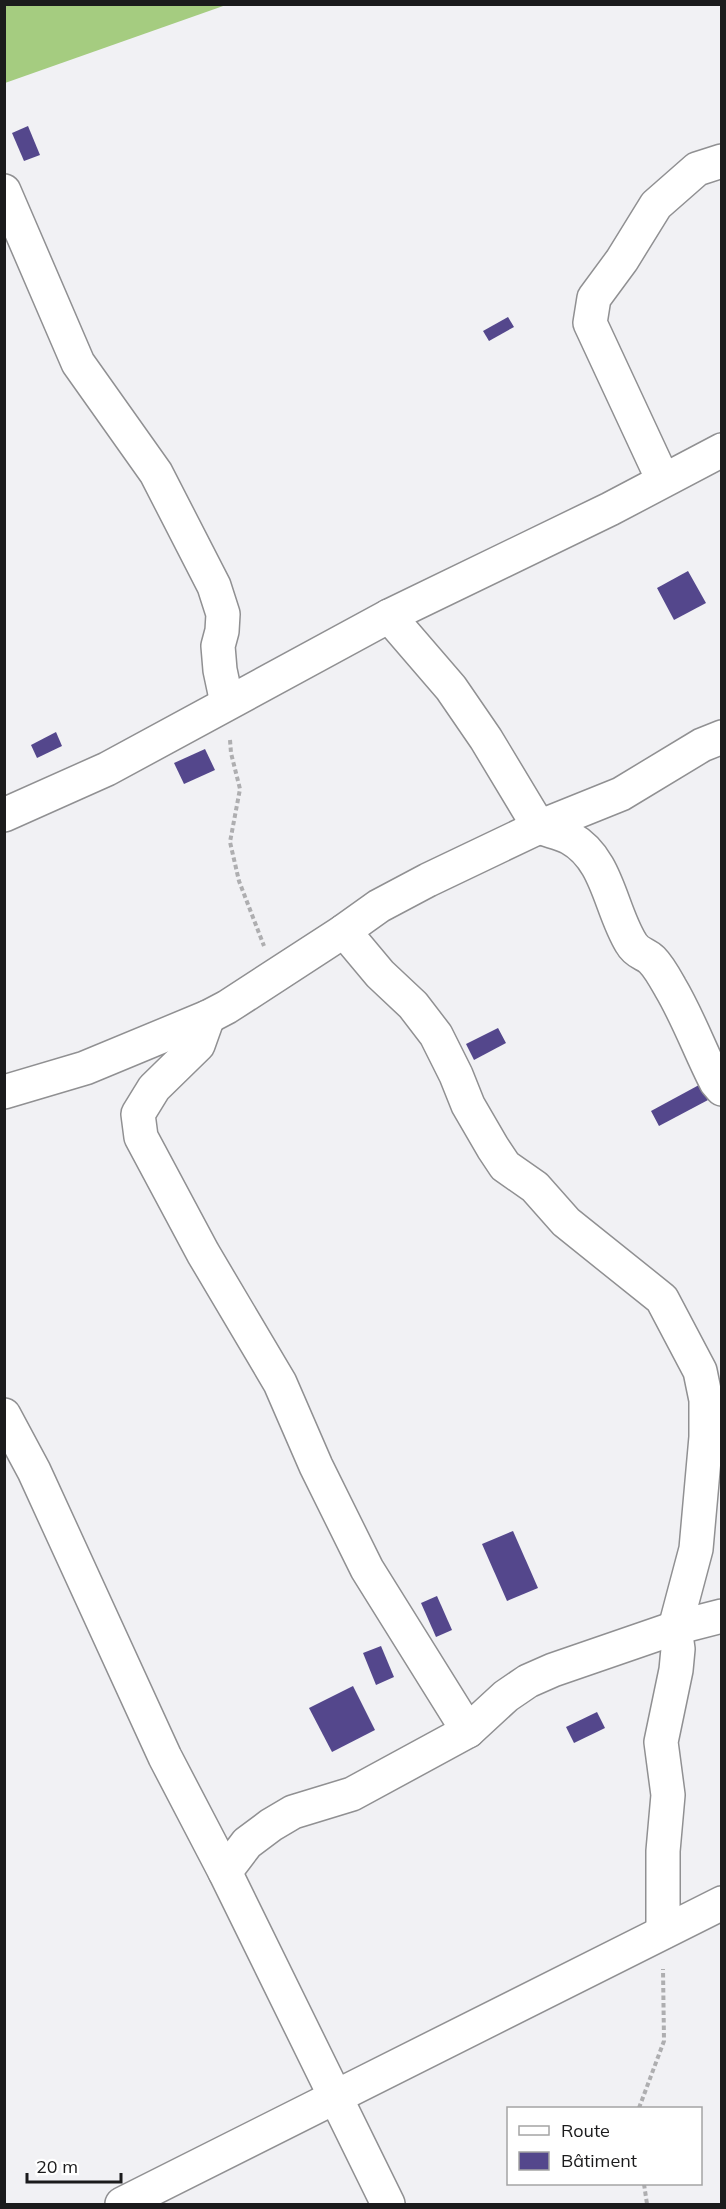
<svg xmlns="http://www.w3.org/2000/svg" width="726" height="2209" viewBox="0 0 726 2209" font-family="Mulish,sans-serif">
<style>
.forest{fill:#a5cc80}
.building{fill:#54478c}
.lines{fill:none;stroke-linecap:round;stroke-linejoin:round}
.minor-casing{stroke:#909092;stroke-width:36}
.path{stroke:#aeaeb0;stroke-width:4;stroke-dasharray:4.5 3;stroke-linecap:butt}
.minor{stroke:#fff;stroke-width:33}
</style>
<rect width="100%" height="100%" fill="#f1f1f4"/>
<polygon class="forest" points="5,4 226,4 226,5 5,83"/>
<g class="building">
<polygon points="28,126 40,155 24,161 12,133"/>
<polygon points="508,317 514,327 489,341 483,331"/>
<polygon points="688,571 706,603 674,620 657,588"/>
<polygon points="56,732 62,746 37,758 31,745"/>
<polygon points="205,749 215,770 184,784 174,763"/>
<polygon points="498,1028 506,1043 474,1060 466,1044"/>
<polygon points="699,1085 708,1100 659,1126 651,1111"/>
<polygon points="513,1531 538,1588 507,1601 482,1544"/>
<polygon points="437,1596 452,1630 436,1637 421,1603"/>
<polygon points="381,1646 394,1677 376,1685 363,1653"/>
<polygon points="353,1686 375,1730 332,1752 309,1708"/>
<polygon points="597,1712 605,1728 574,1743 566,1727"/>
</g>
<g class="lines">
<defs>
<g id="minor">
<polyline points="4,191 78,363 156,473 214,586 223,614 222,631 218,646 220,670 227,703"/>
<polyline points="663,480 590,323 594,298 622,260 656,205 697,169 722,161"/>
<path d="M 389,616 L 451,688 L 486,739 L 539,827 C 549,831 561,833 570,838 C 608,859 610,909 631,943 C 637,954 645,953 652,960 C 659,967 665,978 670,987 C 688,1017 700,1051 716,1082 L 722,1089"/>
<polyline points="4,815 107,769 389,616 610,509 722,450"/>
<polyline points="344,931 379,906 428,880 539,827 621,794 702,745 722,737"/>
<polyline points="208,1017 198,1045 154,1088 138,1114 141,1137 203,1253 280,1383 316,1466 367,1569 468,1731"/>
<polyline points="4,1092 85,1068 208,1017 227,1007 344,931 380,974 413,1005 436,1035 456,1075 468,1105 493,1148 505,1166 535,1187 566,1222 662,1299 700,1371 706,1400 706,1437 696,1549 675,1628 678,1649 676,1670 661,1742 668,1795 663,1851 663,1932"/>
<polyline points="4,1415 34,1471 165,1757 225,1872 388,2204"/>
<polyline points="225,1872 247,1843 271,1825 293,1812 352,1794 468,1731 506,1696 528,1681 553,1670 675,1628 722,1616"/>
<polyline points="122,2204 722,1903"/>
</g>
</defs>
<use href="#minor" class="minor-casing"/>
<g class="path">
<polyline points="230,740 231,753 240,789 230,842 239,881 264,946"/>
<polyline points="639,2108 664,2041 663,1969"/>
<polyline points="644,2184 647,2204"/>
</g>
<use href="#minor" class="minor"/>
</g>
<rect width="726" height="2209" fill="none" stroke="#1b1b1c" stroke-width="12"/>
<rect x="507" y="2107" width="195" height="78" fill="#ffffff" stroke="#a4a4a4" stroke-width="1.5"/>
<rect x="519" y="2126" width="30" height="9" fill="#ffffff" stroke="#a4a4a4" stroke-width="1.5"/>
<text x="561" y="2137" font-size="18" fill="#1b1b1c">Route</text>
<rect x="519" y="2152" width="30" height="18" fill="#54478c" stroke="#a4a4a4" stroke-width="1.5"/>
<text x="561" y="2167" font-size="18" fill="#1b1b1c">Bâtiment</text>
<path d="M27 2173v9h94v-9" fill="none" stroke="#1b1b1c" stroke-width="3"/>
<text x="36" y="2173" font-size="18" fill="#1b1b1c" stroke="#ffffff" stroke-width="4.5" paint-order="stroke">20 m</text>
</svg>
